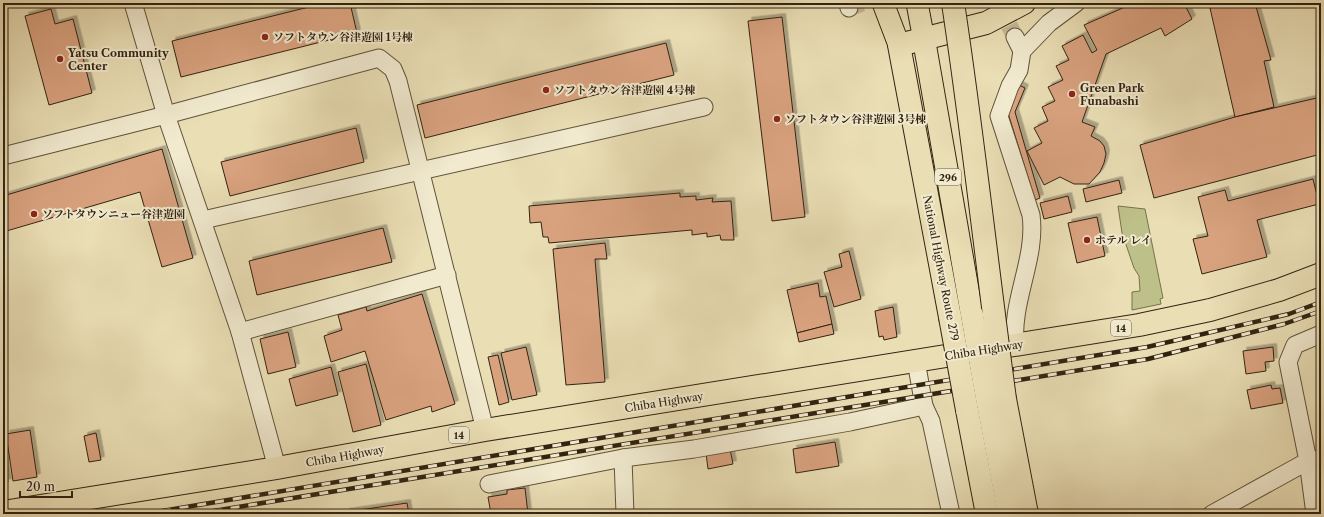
<svg xmlns="http://www.w3.org/2000/svg" width="1324" height="517" viewBox="0 0 1324 517" font-family="'Libre Caslon Text','Noto Serif JP',serif">
<style>
.green{fill:#bdc089;stroke:#78724d}
.building{fill:#d9a27f;stroke:#322311;filter:url(#shadow)}
.lines{fill:none;stroke-linecap:round;stroke-linejoin:round}
.minor-tunnel{stroke:#c5b994;stroke-width:17;stroke-dasharray:17 8;stroke-linecap:butt}
.minor-casing{stroke:#60523a;stroke-width:19}
.major-casing{stroke:#322311;stroke-width:23}
.highway-casing{stroke:#322311;stroke-width:24}
.minor{stroke:#f1eacf;stroke-width:17}
.major{stroke:#eadeb5;stroke-width:21}
.highway{stroke:#eadeb5;stroke-width:22}
.rail-casing{stroke:#322311;stroke-width:4.5}
.rail{stroke:#f1eacf;stroke-width:3;stroke-dasharray:9;stroke-linecap:butt}
.highway-bridge-casing{stroke:#322311;stroke-width:24;stroke-linecap:butt}
.highway-bridge{stroke:#eadeb5;stroke-width:22}
.poi-dot{fill:#8f2418;stroke:#f1eacf;stroke-width:1.5}
.labels{text-anchor:middle;stroke-width:4;stroke-linejoin:round;paint-order:stroke}
.shield{fill:#f1eacf;stroke:#6b5f4a;stroke-width:1}
.shield-label{font-size:10px;font-weight:bold;fill:#322311}
.poi-label{font-size:11px;font-weight:bold;fill:#322311;stroke:#f1eacf;text-anchor:start}
.street-label{font-size:11px;fill:#322311;stroke:#f1eacf}
</style>
<defs>
<filter id="shadow"><feDropShadow dx="3.5" dy="-3.5" stdDeviation="0" flood-color="#0004"/></filter>
</defs>
<rect width="100%" height="100%" fill="#eadeb5"/>
<filter id="stains"><feTurbulence type="fractalNoise" baseFrequency=".005" numOctaves="4"/><feColorMatrix values="0 0 0 0 .2 0 0 0 0 .09 0 0 0 0 .02 0 0 0 .5 -.17"/></filter>
<radialGradient id="worn" r=".72"><stop offset=".6" stop-color="#630" stop-opacity="0"/><stop offset="1" stop-color="#630" stop-opacity=".3"/></radialGradient>
<polygon class="green" points="1118,206 1145,209 1163,298 1160,299 1161,304 1132,310 1132,292 1140,291 1139,276 1134,268 1122,233"/>
<g class="building">
<polygon points="325,3 350,3 357,33 181,77 172,41"/>
<polygon points="1134,3 1184,3 1192,19 1165,36 1161,28 1106,54 1082,122 1095,127 1091,136 1100,141 1104,146 1106,154 1104,163 1100,172 1089,184 1074,184 1060,177 1044,185 1027,151 1042,143 1034,128 1048,121 1042,107 1055,101 1048,87 1063,80 1056,66 1069,60 1062,46 1083,35 1092,53 1097,50 1084,25"/>
<polygon points="1216,3 1255,3 1271,60 1264,61 1274,107 1235,117 1210,8 1217,6"/>
<polygon points="51,9 55,24 73,19 92,93 49,105 25,16"/>
<polygon points="782,17 805,217 772,221 748,21"/>
<polygon points="666,43 674,75 425,138 417,105"/>
<polygon points="1019,85 1025,88 1015,112 1040,198 1035,200 1008,113"/>
<polygon points="1321,97 1321,154 1154,198 1140,145 1235,117"/>
<polygon points="356,128 364,162 230,196 221,162"/>
<polygon points="162,149 193,258 162,267 140,192 3,232 3,196"/>
<polygon points="1313,179 1319,204 1257,220 1267,257 1202,274 1193,239 1208,236 1198,197 1225,190 1228,201"/>
<polygon points="1119,180 1122,193 1086,202 1083,189"/>
<polygon points="680,193 680,197 696,196 696,200 713,198 712,202 731,201 734,240 721,240 720,235 707,237 707,233 692,235 692,230 549,243 548,237 543,237 541,222 530,223 529,206"/>
<polygon points="1068,196 1072,212 1044,219 1040,203"/>
<polygon points="1097,217 1105,256 1077,263 1068,223"/>
<polygon points="383,228 392,262 257,295 249,261"/>
<polygon points="605,243 607,259 595,259 605,382 566,385 553,249"/>
<polygon points="849,251 861,299 834,307 824,272 842,267 839,254"/>
<polygon points="818,283 820,297 826,296 832,324 797,333 787,290"/>
<polygon points="422,294 455,404 432,412 431,406 386,420 365,351 331,362 324,336 342,330 338,315 366,307 367,311"/>
<polygon points="893,307 897,337 884,340 883,336 879,337 875,311"/>
<polygon points="832,324 834,334 799,342 797,333"/>
<polygon points="288,332 296,367 268,374 260,339"/>
<polygon points="526,347 537,395 512,400 501,353"/>
<polygon points="1273,347 1274,361 1265,362 1266,371 1246,374 1243,351"/>
<polygon points="498,355 509,402 499,405 488,357"/>
<polygon points="366,364 381,425 353,432 338,372"/>
<polygon points="331,367 338,395 296,406 289,379"/>
<polygon points="1271,385 1272,389 1280,388 1283,403 1251,409 1247,390"/>
<polygon points="30,430 37,477 13,481 6,434"/>
<polygon points="96,433 101,460 89,462 84,436"/>
<polygon points="835,442 839,466 796,473 793,449"/>
<polygon points="730,449 733,464 708,469 706,453"/>
<polygon points="3,453 8,482 3,483"/>
<polygon points="525,488 528,514 491,514 488,497 507,494 507,490"/>
<polygon points="407,503 409,514 346,514 346,512"/>
</g>
<g class="lines">
<g class="minor-tunnel">
<polyline points="998,3 1015,37"/>
<polyline points="849,8 862,3"/>
</g>
<defs>
<g id="minor">
<polyline points="133,3 166,115 240,332 277,468"/>
<polyline points="848,3 849,8"/>
<polyline points="1015,37 1022,51"/>
<polyline points="3,156 166,115 379,58 393,69 398,81 485,430"/>
<polyline points="203,220 704,107"/>
<polyline points="240,332 447,275"/>
<path d="M 1015,345 C 1011,300 1037,258 1031,215 L 999,116 L 1010,86 L 1019,70 L 1022,51 L 1049,23 L 1076,3"/>
<polyline points="916,361 924,406"/>
<polyline points="623,458 625,514"/>
<polyline points="489,484 623,458 694,449 850,422 924,406 931,421 951,514"/>
<polyline points="1212,514 1308,461 1321,459"/>
<polyline points="1315,514 1308,461 1288,362 1295,345 1321,334"/>
</g>
<g id="major">
<polyline points="883,3 899,45"/>
<polyline points="917,3 924,40"/>
</g>
<g id="highway">
<polyline points="924,40 972,315"/>
<polyline points="950,317 899,45 986,23 1024,3"/>
<polyline points="1005,399 1027,514"/>
<polyline points="988,404 1009,514"/>
<polyline points="967,410 987,514"/>
<polyline points="3,512 277,468 485,430 1139,325 1210,310 1279,290 1321,274"/>
</g>
</defs>
<use href="#minor" class="minor-casing"/>
<use href="#major" class="major-casing"/>
<use href="#highway" class="highway-casing"/>
<use href="#minor" class="minor"/>
<use href="#major" class="major"/>
<use href="#highway" class="highway"/>
<defs>
<g id="rail">
<polyline points="144,514 1147,347 1289,314 1321,302"/>
<polyline points="195,514 1148,359 1284,324 1321,311"/>
</g>
</defs>
<use href="#rail" class="rail-casing"/>
<use href="#rail" class="rail"/>
<defs>
<g id="highway-bridge">
<path d="M 953,3 C 973,135 987,267 1005,399"/>
<polyline points="972,315 988,404"/>
<polyline points="950,317 967,410"/>
</g>
</defs>
<use href="#highway-bridge" class="highway-bridge-casing"/>
<use href="#highway-bridge" class="highway-bridge"/>
</g>
<g class="poi-dot">
<circle cx="265" cy="37" r="4"/>
<circle cx="60" cy="59" r="4"/>
<circle cx="546" cy="90" r="4"/>
<circle cx="1072" cy="94" r="4"/>
<circle cx="777" cy="119" r="4"/>
<circle cx="34" cy="214" r="4"/>
<circle cx="1087" cy="240" r="4"/>
</g>
<g class="labels">
<g class="shield">
<rect x="935" y="169" width="26" height="16" rx="3"/>
<rect x="1111" y="320" width="20" height="16" rx="3"/>
<rect x="449" y="427" width="20" height="16" rx="3"/>
</g>
<g class="shield-label">
<text x="948" y="181">296</text>
<text x="1121" y="332">14</text>
<text x="459" y="439">14</text>
</g>
<g class="poi-label">
<text x="273" y="41">ソフトタウン谷津遊園 1号棟</text>
<text x="68" y="57">Yatsu Community<tspan x="68" dy="13">Center</tspan></text>
<text x="1080" y="92">Green Park<tspan x="1080" dy="13">Funabashi</tspan></text>
<text x="554" y="94">ソフトタウン谷津遊園 4号棟</text>
<text x="785" y="123">ソフトタウン谷津遊園 3号棟</text>
<text x="42" y="218">ソフトタウンニュー谷津遊園</text>
<text x="1095" y="244">ホテル レイ</text>
</g>
<g class="street-label">
<text transform="translate(941 268) rotate(79)" y="4">National Highway Route 279</text>
<text transform="translate(984 350) rotate(-9)" y="4">Chiba Highway</text>
<text transform="translate(664 402) rotate(-9)" y="4">Chiba Highway</text>
<text transform="translate(345 456) rotate(-10)" y="4">Chiba Highway</text>
</g>
</g>
<rect width="1324" height="517" fill="none" stroke="#eadeb5" stroke-width="16"/>
<rect x="4" y="4" width="1316" height="509" fill="none" stroke="#322311" stroke-width="2"/>
<rect x="8" y="8" width="1308" height="501" fill="none" stroke="#322311"/>
<path d="M20 491v6h52v-6" fill="none" stroke="#322311" stroke-width="2"/>
<text x="26" y="491" font-size="12" fill="#322311" stroke="#f1eacf" stroke-width="3" paint-order="stroke">20 m</text>
<rect width="100%" height="100%" filter="url(#stains)"/>
<rect width="100%" height="100%" fill="url(#worn)"/>
</svg>
